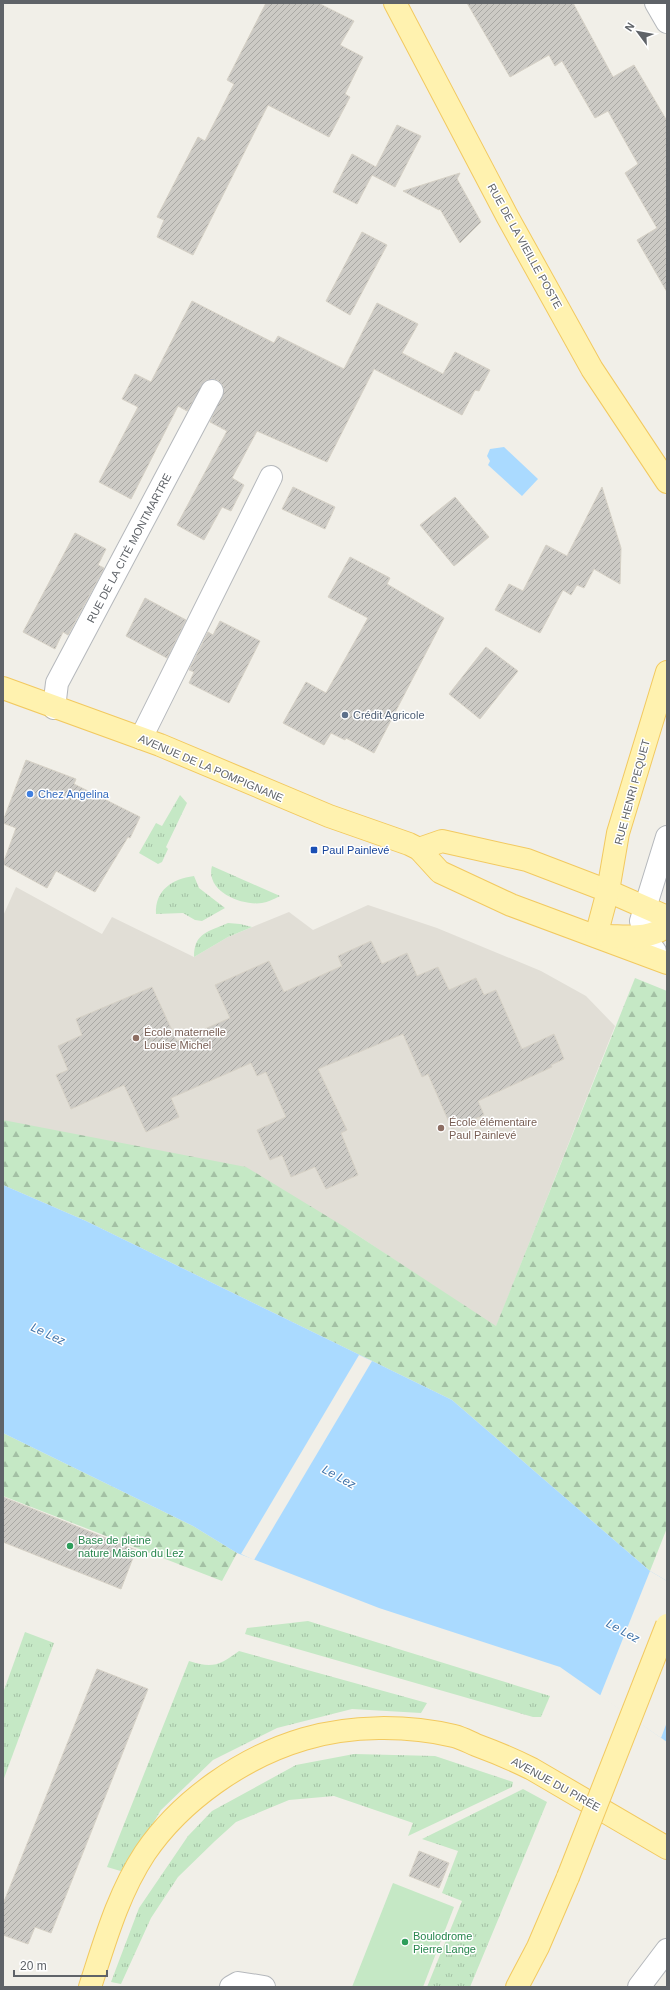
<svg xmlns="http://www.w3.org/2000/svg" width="670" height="1990" viewBox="0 0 670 1990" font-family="Arial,sans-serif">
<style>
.education{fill:#e1ded6}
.grass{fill:url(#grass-tufts)}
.forest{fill:url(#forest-firs)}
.pitch{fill:#c5e8c5}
.water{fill:#aadaff}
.pier{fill:#f1efe8}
.building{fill:url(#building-hatch);stroke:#d6d1c6}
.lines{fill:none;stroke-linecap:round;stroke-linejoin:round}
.minor-casing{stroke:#b5b8bc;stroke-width:24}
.major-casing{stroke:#f2c960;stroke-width:24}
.minor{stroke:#fff;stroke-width:22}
.major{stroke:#fff2af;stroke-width:22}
.major-bridge-casing{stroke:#f2c960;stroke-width:24;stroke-linecap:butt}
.major-bridge{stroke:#fff2af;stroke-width:22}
.service-dot{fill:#5c6f8a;stroke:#fff;stroke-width:1.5}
.shop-dot{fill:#3f7fe0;stroke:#fff;stroke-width:1.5}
.transit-dot{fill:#1a4fb4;stroke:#fff;stroke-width:1.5}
.education-dot{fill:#8d6e63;stroke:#fff;stroke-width:1.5}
.leisure-dot{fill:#2e9e5b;stroke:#fff;stroke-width:1.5}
.labels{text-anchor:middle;stroke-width:3;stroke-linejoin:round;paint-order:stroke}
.street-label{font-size:11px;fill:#5f6368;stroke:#fff}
.service-label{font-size:11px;fill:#4e5e75;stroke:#fff;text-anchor:start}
.shop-label{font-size:11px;fill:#366cbe;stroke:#fff;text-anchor:start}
.transit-label{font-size:11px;fill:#164399;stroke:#fff;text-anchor:start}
.education-label{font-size:11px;fill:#785e54;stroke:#fff;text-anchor:start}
.leisure-label{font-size:11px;fill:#27864d;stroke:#fff;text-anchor:start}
.water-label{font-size:12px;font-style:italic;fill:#4174aa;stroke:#fff}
</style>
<defs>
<pattern id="grass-tufts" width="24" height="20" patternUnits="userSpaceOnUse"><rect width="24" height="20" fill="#c5e8c5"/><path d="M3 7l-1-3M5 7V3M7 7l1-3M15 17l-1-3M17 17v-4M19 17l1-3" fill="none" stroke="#a3c0a4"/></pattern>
<pattern id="forest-firs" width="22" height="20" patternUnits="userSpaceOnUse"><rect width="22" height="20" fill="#c5e8c5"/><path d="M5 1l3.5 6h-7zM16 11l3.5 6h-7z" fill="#a3c0a4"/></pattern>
<pattern id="building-hatch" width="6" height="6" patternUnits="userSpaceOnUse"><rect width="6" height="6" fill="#cccac5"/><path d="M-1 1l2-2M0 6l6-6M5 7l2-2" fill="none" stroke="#a9a8a4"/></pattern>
</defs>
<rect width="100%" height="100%" fill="#f1efe8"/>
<polygon class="education" points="16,887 102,934 112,917 194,957 228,937 289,912 313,930 368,905 437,928 541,971 586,996 615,1026 496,1327 348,1229 3,1120 3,916"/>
<g class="grass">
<polygon points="180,795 187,803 166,847 168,849 162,862 158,864 139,853 156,823 162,826"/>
<path d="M 212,866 L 280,896 C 274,899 268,902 262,903 C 241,906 205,891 212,866 Z"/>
<path d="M 194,876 L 199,888 L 225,908 L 202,921 L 195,920 L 183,913 L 156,914 C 155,890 172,879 194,876 Z"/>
<path d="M 228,923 L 240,924 L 252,927 L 228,937 L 194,957 C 194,932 209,932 228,923 Z"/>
<polygon points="308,1621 550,1696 541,1717 533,1717 245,1634 247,1628"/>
<polygon points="25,1632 54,1643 3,1781 3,1693"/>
<path d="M 239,1651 L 427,1703 L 421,1713 L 352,1709 L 277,1728 L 213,1760 L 161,1810 L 124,1872 L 107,1867 L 189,1661 C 213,1669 220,1665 239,1651 Z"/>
<polygon points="354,1754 435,1756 513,1782 512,1787 408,1836 413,1823 334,1796 289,1800 236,1822 215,1841 178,1877 151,1918 121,1984 111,1982 139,1908 188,1836 212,1811 296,1765"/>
<polygon points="523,1789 547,1802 470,1987 427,1987 462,1901 442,1893 458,1851 422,1839"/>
</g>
<g class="forest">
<polygon points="635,978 667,991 667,1528 650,1571 452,1400 86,1221 3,1185 3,1120 246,1167 348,1229 496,1326"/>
<polygon points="3,1433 193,1526 237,1553 222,1581 3,1496"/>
</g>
<polygon class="pitch" points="393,1883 454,1907 423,1987 352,1987"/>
<g class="water">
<polygon points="504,447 538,479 522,496 488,465 490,461 487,456 490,449"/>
<polygon points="3,1185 86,1221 452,1400 650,1571 667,1581 667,1742 560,1667 379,1608 237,1553 193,1526 3,1433"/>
</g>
<g class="pier">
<polygon points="359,1355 372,1361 254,1560 241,1554"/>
<polygon points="650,1571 667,1581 667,1722 661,1738 600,1696"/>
</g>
<g class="building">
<polygon points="266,3 318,3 354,21 340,45 363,57 345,94 350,97 329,137 268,105 193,255 157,237 164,220 157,217 198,137 205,141 234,84 227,80"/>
<polygon points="467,3 573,3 613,77 634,65 667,121 667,292 637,240 657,228 625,173 638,164 608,111 595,118 562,61 555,66 549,55 510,77"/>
<polygon points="397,125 421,136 395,187 372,175 357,204 333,192 352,154 376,167"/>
<polygon points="460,173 457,179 481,222 460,243 440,209 439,210 403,191"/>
<polygon points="362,232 387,245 350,315 326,301"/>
<polygon points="192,301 274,343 278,336 344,369 377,303 418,324 402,353 443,374 455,352 490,370 479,391 475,390 462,415 374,369 327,462 257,431 232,478 244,485 231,511 222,507 204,540 177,525 227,431 210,422 224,391 223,385 218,380 211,379 205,381 187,411 178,406 131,499 99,482 138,407 122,399 135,374 151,382"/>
<polygon points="293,487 335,507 325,529 282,509"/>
<polygon points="602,487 621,548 620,584 594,569 584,588 577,585 571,595 563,590 540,633 495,610 509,584 523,591 546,545 567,556"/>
<polygon points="455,497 489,537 454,566 420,525"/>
<polygon points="75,533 106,549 98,565 104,568 68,635 63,632 55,649 23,632"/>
<polygon points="350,557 390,578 387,584 444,618 374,753 346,738 345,740 331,733 324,745 283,723 306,682 326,693 368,618 328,597"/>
<polygon points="145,598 186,620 167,658 126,636"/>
<polygon points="220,621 260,641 229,703 189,683 194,672 189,670 208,632 213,635"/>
<polygon points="486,647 518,671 480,719 449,694"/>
<polygon points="26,760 76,779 74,784 140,817 130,838 128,837 95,892 56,871 47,888 3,864 16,828 3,823 3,821"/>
<polygon points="371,941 382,964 407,953 417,976 438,967 449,990 476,978 484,995 496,990 522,1049 554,1034 564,1059 551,1065 552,1067 478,1101 484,1115 452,1129 428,1074 422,1077 403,1034 318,1069 347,1130 341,1133 358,1175 326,1189 315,1167 291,1177 282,1155 270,1160 257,1130 286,1117 266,1072 257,1076 251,1063 171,1098 179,1117 146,1132 124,1085 71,1109 56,1075 68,1070 58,1046 82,1035 76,1019 152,987 177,1041 230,1018 215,985 269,961 284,992 342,966 338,956"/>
<polygon points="3,1497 136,1550 121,1589 3,1542"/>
<polygon points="97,1669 148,1689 51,1933 35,1927 28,1944 3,1935 3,1904"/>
<polygon points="419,1851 449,1863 439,1888 409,1876"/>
</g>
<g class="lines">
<defs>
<g id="minor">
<polyline points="656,3 667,22"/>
<polyline points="54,708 57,683 212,391"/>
<polyline points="141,738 271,477"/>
<polyline points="655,951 647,942 641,921 667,837"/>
<polyline points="231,1987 238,1983 264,1987"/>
<polyline points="639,1987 667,1950"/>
</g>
<g id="major">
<polyline points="395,3 507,216 592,369 667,482"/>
<polyline points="3,688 160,745 329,816 409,844 419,849 440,872 511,905 667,963"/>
<polyline points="419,849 442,841 527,860 608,891 667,917"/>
<polyline points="596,936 608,891 618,833 667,672"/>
<path d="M 607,936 C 626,936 653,940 667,925"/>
<path d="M 90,1987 C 105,1941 118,1894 145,1853 C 181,1800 243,1757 304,1739 C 351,1725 407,1725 454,1736 C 462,1738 469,1742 476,1745 C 495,1752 514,1760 532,1769 L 667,1848"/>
<polyline points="517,1987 538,1947 568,1877"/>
</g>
</defs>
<use href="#minor" class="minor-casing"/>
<use href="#major" class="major-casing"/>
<use href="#minor" class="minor"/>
<use href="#major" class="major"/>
<defs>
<polyline id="major-bridge" points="568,1877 667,1625"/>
</defs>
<use href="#major-bridge" class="major-bridge-casing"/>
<use href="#major-bridge" class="major-bridge"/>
</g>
<circle class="service-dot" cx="345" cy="715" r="4"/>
<circle class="shop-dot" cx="30" cy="794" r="4"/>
<rect class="transit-dot" x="310" y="846" width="8" height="8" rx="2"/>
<g class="education-dot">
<circle cx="136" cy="1038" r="4"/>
<circle cx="441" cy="1128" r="4"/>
</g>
<g class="leisure-dot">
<circle cx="70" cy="1546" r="4"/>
<circle cx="405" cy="1942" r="4"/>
</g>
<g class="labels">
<g class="street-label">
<text transform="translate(525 246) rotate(61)" y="4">RUE DE LA VIEILLE POSTE</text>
<text transform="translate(129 548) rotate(-62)" y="4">RUE DE LA CITÉ MONTMARTRE</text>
<text transform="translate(211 768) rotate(23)" y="4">AVENUE DE LA POMPIGNANE</text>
<text transform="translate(632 792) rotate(-75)" y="4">RUE HENRI PEQUET</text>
<text transform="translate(556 1784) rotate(29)" y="4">AVENUE DU PIRÉE</text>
</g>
<g class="service-label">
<text x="353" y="719">Crédit Agricole</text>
</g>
<g class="shop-label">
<text x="38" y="798">Chez Angelina</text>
</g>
<g class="transit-label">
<text x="322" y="854">Paul Painlevé</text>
</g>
<g class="education-label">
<text x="144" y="1036">École maternelle<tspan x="144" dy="13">Louise Michel</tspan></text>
<text x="449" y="1126">École élémentaire<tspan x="449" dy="13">Paul Painlevé</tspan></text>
</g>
<g class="leisure-label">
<text x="78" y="1544">Base de pleine<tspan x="78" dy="13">nature Maison du Lez</tspan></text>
<text x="413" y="1940">Boulodrome<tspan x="413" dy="13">Pierre Lange</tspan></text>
</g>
<g class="water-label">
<text transform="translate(48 1334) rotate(25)" y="4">Le Lez</text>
<text transform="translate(339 1477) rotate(29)" y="4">Le Lez</text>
<text transform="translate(623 1631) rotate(29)" y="4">Le Lez</text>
</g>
</g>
<rect width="670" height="1990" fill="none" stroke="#5f6368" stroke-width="8"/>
<g transform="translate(638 32) rotate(302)" stroke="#ffffff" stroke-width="3" paint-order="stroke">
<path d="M0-3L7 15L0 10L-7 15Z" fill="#5f6368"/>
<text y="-6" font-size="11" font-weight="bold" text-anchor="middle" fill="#5f6368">N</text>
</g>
<path d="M14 1970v6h93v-6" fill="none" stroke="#5f6368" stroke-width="2"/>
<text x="20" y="1970" font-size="12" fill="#5f6368" stroke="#ffffff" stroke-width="3" paint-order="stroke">20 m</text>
</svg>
